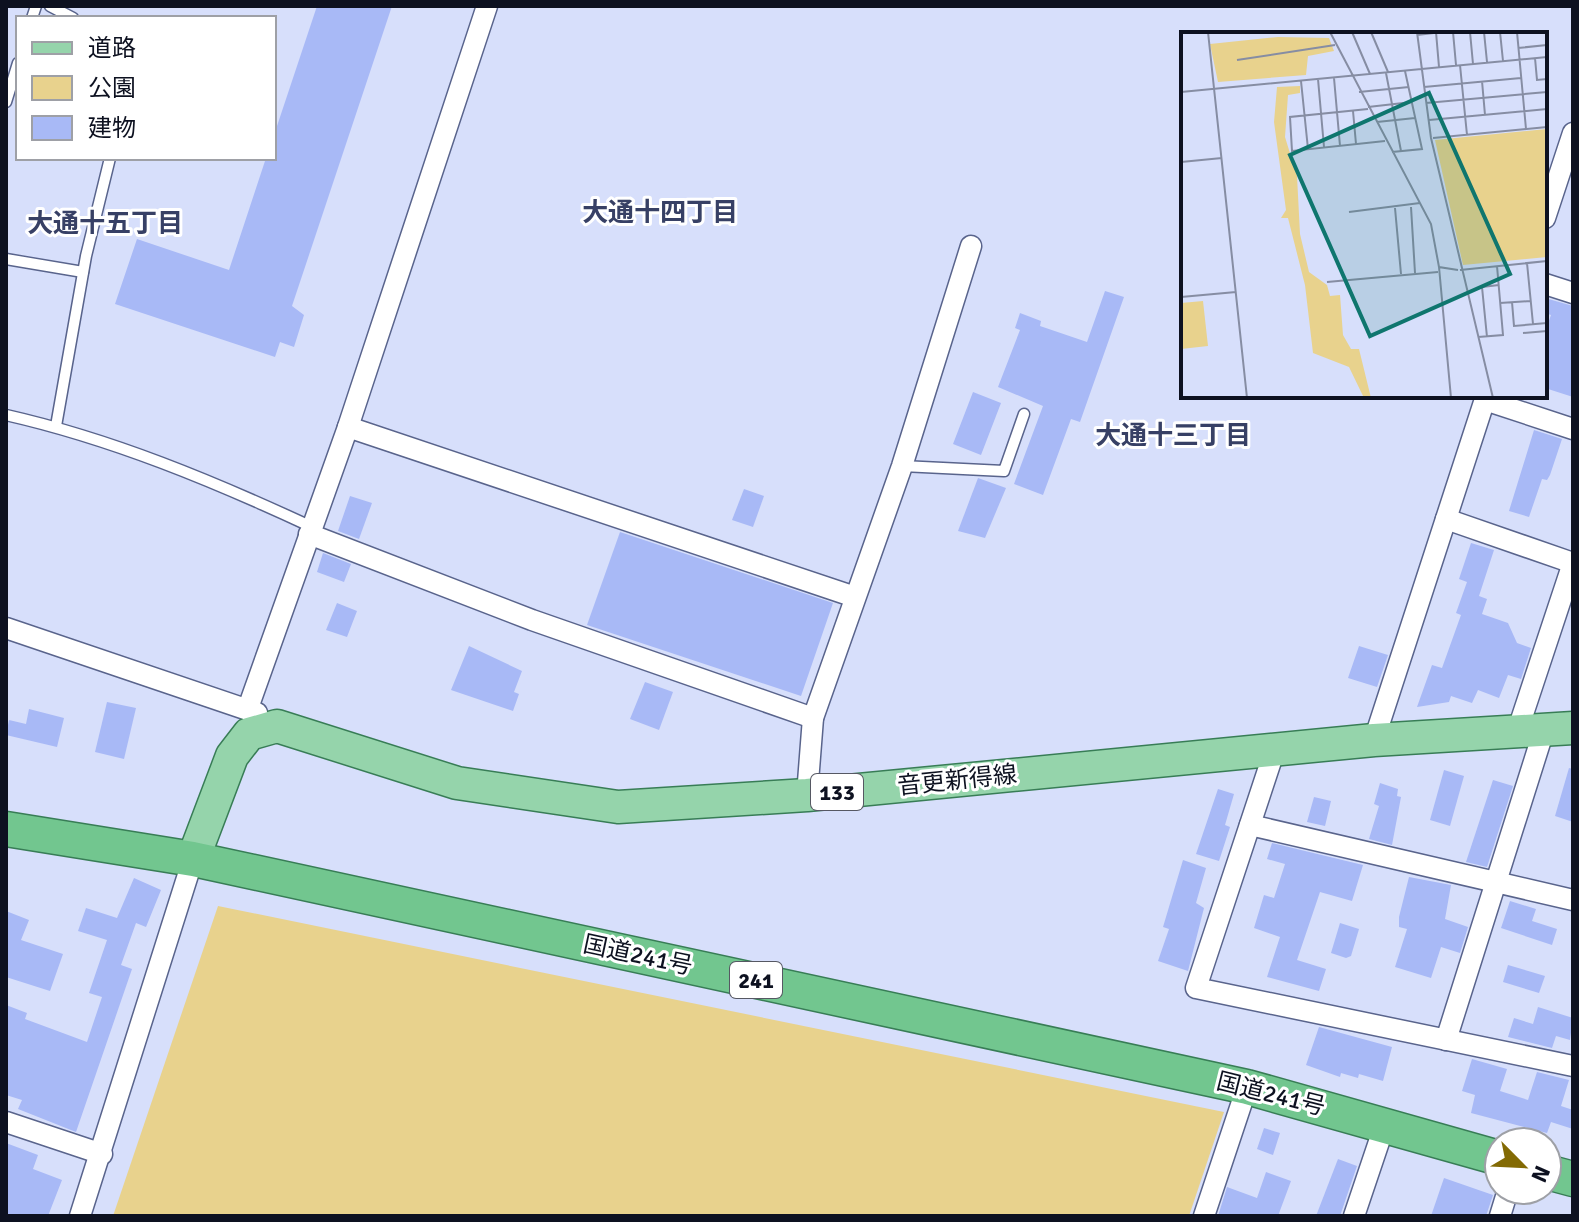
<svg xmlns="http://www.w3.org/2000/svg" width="1579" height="1222" viewBox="0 0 1579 1222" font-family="Signika,'Noto Sans JP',sans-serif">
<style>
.green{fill:#e8d28d}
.building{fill:#a8b9f6}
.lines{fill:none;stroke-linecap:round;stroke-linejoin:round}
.service-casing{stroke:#59648c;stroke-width:13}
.minor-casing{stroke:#59648c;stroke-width:23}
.primary-casing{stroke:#387d56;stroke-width:35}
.trunk-casing{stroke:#387d56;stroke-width:37}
.service{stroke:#fff;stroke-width:10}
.minor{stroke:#fff;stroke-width:20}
.primary{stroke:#95d4ab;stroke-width:32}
.trunk{stroke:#72c68f;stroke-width:34}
.labels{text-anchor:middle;stroke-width:6;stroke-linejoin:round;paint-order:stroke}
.shield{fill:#fff;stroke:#565863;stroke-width:2}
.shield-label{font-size:22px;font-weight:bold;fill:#0d1120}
.street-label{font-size:24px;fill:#0d1120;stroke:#fff}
.neighbourhood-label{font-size:26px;font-weight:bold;fill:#374065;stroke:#fff}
.inset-road{fill:none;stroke:#868da3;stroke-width:2}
.view{fill:#0f766e;fill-opacity:0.15;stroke:#0f766e;stroke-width:4}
.inset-edge{fill:none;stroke:#0d1120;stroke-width:4}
</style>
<rect width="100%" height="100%" fill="#d7dffb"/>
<polygon class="green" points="218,906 1224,1112 1189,1216 113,1216"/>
<g class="building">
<polygon points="317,6 392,6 292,306 304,315 294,347 280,342 275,357 115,304 137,239 229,270 266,158 274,158 274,135"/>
<polygon points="1105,291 1124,297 1080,422 1071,419 1043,495 1014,484 1043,406 998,387 1020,330 1015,328 1020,313 1041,321 1040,326 1087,342"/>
<polygon points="1545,298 1573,306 1573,397 1545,388 1545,332 1551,315 1545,313"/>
<polygon points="973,392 1001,403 981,455 953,444"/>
<polygon points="1534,430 1562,439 1550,475 1547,480 1542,479 1529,517 1509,511"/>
<polygon points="978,478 1006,488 985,538 958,531"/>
<polygon points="744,489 764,496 753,527 732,520"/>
<polygon points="350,496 372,503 359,539 338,531"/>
<polygon points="620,532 833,603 801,696 587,625"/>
<polygon points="1471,543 1494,550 1479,596 1487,599 1482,614 1508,623 1517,643 1531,648 1521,679 1508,675 1499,698 1478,690 1472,703 1451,696 1449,702 1417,707 1432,665 1442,668 1461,615 1456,613 1467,582 1459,579"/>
<polygon points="323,553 351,564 344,582 317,572"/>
<polygon points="337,603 357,611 347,637 326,630"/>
<polygon points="469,646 522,671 514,692 519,694 513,711 451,690"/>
<polygon points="1359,646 1388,655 1377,687 1348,678"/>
<polygon points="645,682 673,692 659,730 630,719"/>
<polygon points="107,702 136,708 124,759 95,752"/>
<polygon points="29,709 64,718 57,747 6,735 9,720 26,724"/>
<polygon points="1569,768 1573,769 1573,822 1555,816"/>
<polygon points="1444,770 1464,776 1450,826 1430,820"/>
<polygon points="1493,780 1513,786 1487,867 1466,862"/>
<polygon points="1380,783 1398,789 1397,796 1401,797 1392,845 1369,839 1379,806 1374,804"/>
<polygon points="1218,789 1234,794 1225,825 1230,827 1219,861 1196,854"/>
<polygon points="1314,797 1331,801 1325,826 1307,822"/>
<polygon points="1272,843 1363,865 1352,901 1320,892 1297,960 1326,969 1319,991 1267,977 1280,937 1254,928 1264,895 1274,898 1285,864 1267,859"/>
<polygon points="1183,860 1206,868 1196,903 1204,908 1188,971 1158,961 1169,929 1163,927"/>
<polygon points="1409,877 1451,885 1445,919 1468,927 1460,953 1441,947 1431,978 1395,967 1407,929 1399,927 1399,917"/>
<polygon points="134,878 161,890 146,927 136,923 121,965 132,969 76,1132 18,1109 22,1100 6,1095 6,1005 27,1013 25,1019 87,1042 102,997 89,993 107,940 78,931 86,908 117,918"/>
<polygon points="1510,901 1536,909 1532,921 1557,929 1552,945 1501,928"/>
<polygon points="6,911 29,920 21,940 63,954 50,991 6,977"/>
<polygon points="1340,923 1359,929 1351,956 1346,958 1331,953"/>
<polygon points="1508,965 1545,976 1539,993 1503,982"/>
<polygon points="1538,1007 1573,1018 1570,1040 1556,1036 1552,1048 1508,1037 1514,1018 1533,1024"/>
<polygon points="1319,1027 1392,1047 1383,1081 1359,1074 1358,1078 1341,1073 1340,1077 1306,1065"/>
<polygon points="1472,1059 1507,1069 1500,1091 1528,1100 1537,1072 1569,1080 1561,1106 1573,1110 1573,1129 1551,1122 1547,1133 1471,1113 1475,1095 1462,1091"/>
<polygon points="1264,1128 1280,1133 1273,1155 1257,1149"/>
<polygon points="6,1143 38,1155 33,1169 62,1180 48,1216 6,1216"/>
<polygon points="1338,1159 1357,1166 1340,1216 1316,1216"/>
<polygon points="1266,1172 1291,1181 1278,1216 1218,1216 1227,1187 1257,1198"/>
<polygon points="1444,1178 1493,1195 1486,1216 1431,1216"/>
</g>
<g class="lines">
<defs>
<g id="service">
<polyline points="50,6 73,18"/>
<polyline points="32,18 36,6"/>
<polyline points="6,102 18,63"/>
<polyline points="6,259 83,272"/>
<path d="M 6,415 C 112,439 213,481 312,527"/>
<polyline points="56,426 86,256 110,158"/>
<polyline points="902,466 1004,471 1024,414"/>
</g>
<g id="minor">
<polyline points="1545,218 1573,133"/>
<polyline points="1545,284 1573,293"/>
<polyline points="1485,400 1573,429"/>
<polyline points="348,427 855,597"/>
<polyline points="1446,519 1573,563"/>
<polyline points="309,534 532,620 813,718"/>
<polyline points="6,628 257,713"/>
<polyline points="248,708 348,427 487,6"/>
<polyline points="1518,729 1573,563"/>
<polyline points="1374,740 1486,396"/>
<polyline points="1275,749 1196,988 1573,1066"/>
<polyline points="807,795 813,718 902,466 971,246"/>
<polyline points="1250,825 1573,900"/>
<polyline points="1446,1040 1544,730"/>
<polyline points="6,1122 102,1154"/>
<polyline points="80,1216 193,859"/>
<polyline points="1204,1216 1247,1087"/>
<polyline points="1354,1216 1385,1124"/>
<polyline points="1500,1216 1508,1190"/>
</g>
<polyline id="primary" points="193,859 232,756 249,734 277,726 457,783 618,807 807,795 1374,740 1573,728"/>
<g id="trunk">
<polyline points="6,829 193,859 1247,1087 1499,1158"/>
<polyline points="1547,1172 1573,1179"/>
</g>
</defs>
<use href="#service" class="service-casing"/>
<use href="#minor" class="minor-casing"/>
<use href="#primary" class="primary-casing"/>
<use href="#trunk" class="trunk-casing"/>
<use href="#service" class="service"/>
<use href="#minor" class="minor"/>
<use href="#primary" class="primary"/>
<use href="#trunk" class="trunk"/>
</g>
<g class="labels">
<g class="shield">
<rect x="811" y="774" width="52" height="36" rx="6"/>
<rect x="730" y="962" width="52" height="36" rx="6"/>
</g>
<g class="shield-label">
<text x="837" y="800">133</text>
<text x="756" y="988">241</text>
</g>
<g class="street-label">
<text transform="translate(957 780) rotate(-6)" y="8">音更新得線</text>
<text transform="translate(638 955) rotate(12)" y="8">国道241号</text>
<text transform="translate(1271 1094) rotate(14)" y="8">国道241号</text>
</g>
<g class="neighbourhood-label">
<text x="660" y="221">大通十四丁目</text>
<text x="105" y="232">大通十五丁目</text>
<text x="1173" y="444">大通十三丁目</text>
</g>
</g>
<g transform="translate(1181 32)">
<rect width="366" height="366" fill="#d7dffb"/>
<path d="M 97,5 L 148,6 L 153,19 L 127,24 L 125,43 L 37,50 L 29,12 ZM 119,54 L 119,61 L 107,63 L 104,105 L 116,144 L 119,202 L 128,240 L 146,253 L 149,264 L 159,263 L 162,303 L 170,317 L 178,317 L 190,366 L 183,366 L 168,335 L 132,321 L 124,253 L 107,186 L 100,186 L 105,178 L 93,90 L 96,55 ZM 366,97 L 366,225 L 282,233 L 254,108 ZM 22,269 L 27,314 L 0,317 L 0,271 Z" fill="#e8d28d"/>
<path class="inset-road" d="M 27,0 L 66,366M 149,0 L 250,192 L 258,235 L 277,238M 171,0 L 189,42M 190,0 L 207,40M 236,0 L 250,106 L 312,366M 255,0 L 258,35M 272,0 L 275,33M 289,0 L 292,32M 303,0 L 306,30M 319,0 L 322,29M 336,0 L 345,97M 236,3 L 261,0M 337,16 L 366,13M 354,26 L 356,48 L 366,47M 56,28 L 154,13M 279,33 L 286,103M 205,41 L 220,119M 153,46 L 159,114M 137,47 L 143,115M 120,49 L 127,117M 301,49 L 304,83M 243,55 L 340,46M 0,60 L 366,25M 178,60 L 228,55M 245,71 L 366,60M 187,75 L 231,70M 187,77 L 109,85 L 111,119 L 204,109M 172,79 L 175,112M 248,88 L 366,77M 196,90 L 234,86M 252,106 L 366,95M 211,120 L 241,117 L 224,39M 0,130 L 41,126M 230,175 L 234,241M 214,176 L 220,242M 168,180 L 239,171M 346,231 L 352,292M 258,235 L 270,366M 279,238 L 366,229M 146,250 L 257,240M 0,265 L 55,260M 331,270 L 333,294 L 366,291M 319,271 L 349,269M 342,301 L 366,299M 297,305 L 322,303 L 316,234M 306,305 L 301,255 L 318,253"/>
<path class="view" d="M 248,61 L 329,242 L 189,304 L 109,123 Z"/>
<rect width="366" height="366" class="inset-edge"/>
</g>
<rect width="1579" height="1222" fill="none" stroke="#0d1120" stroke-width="16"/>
<rect x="16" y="16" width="260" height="144" fill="#ffffff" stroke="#9ea0a6" stroke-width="2"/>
<rect x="32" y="42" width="40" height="12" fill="#95d4ab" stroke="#9ea0a6" stroke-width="2"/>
<text x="88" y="56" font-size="24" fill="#0d1120">道路</text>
<rect x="32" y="76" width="40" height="24" fill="#e8d28d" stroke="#9ea0a6" stroke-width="2"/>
<text x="88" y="96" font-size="24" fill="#0d1120">公園</text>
<rect x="32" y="116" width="40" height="24" fill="#a8b9f6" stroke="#9ea0a6" stroke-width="2"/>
<text x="88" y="136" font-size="24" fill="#0d1120">建物</text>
<g transform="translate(1523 1166) rotate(114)"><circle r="38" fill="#ffffff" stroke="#9ea0a6" stroke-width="2"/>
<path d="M0-6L14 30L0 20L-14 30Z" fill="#836a04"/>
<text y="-12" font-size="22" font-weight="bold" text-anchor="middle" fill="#0d1120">N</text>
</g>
</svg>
